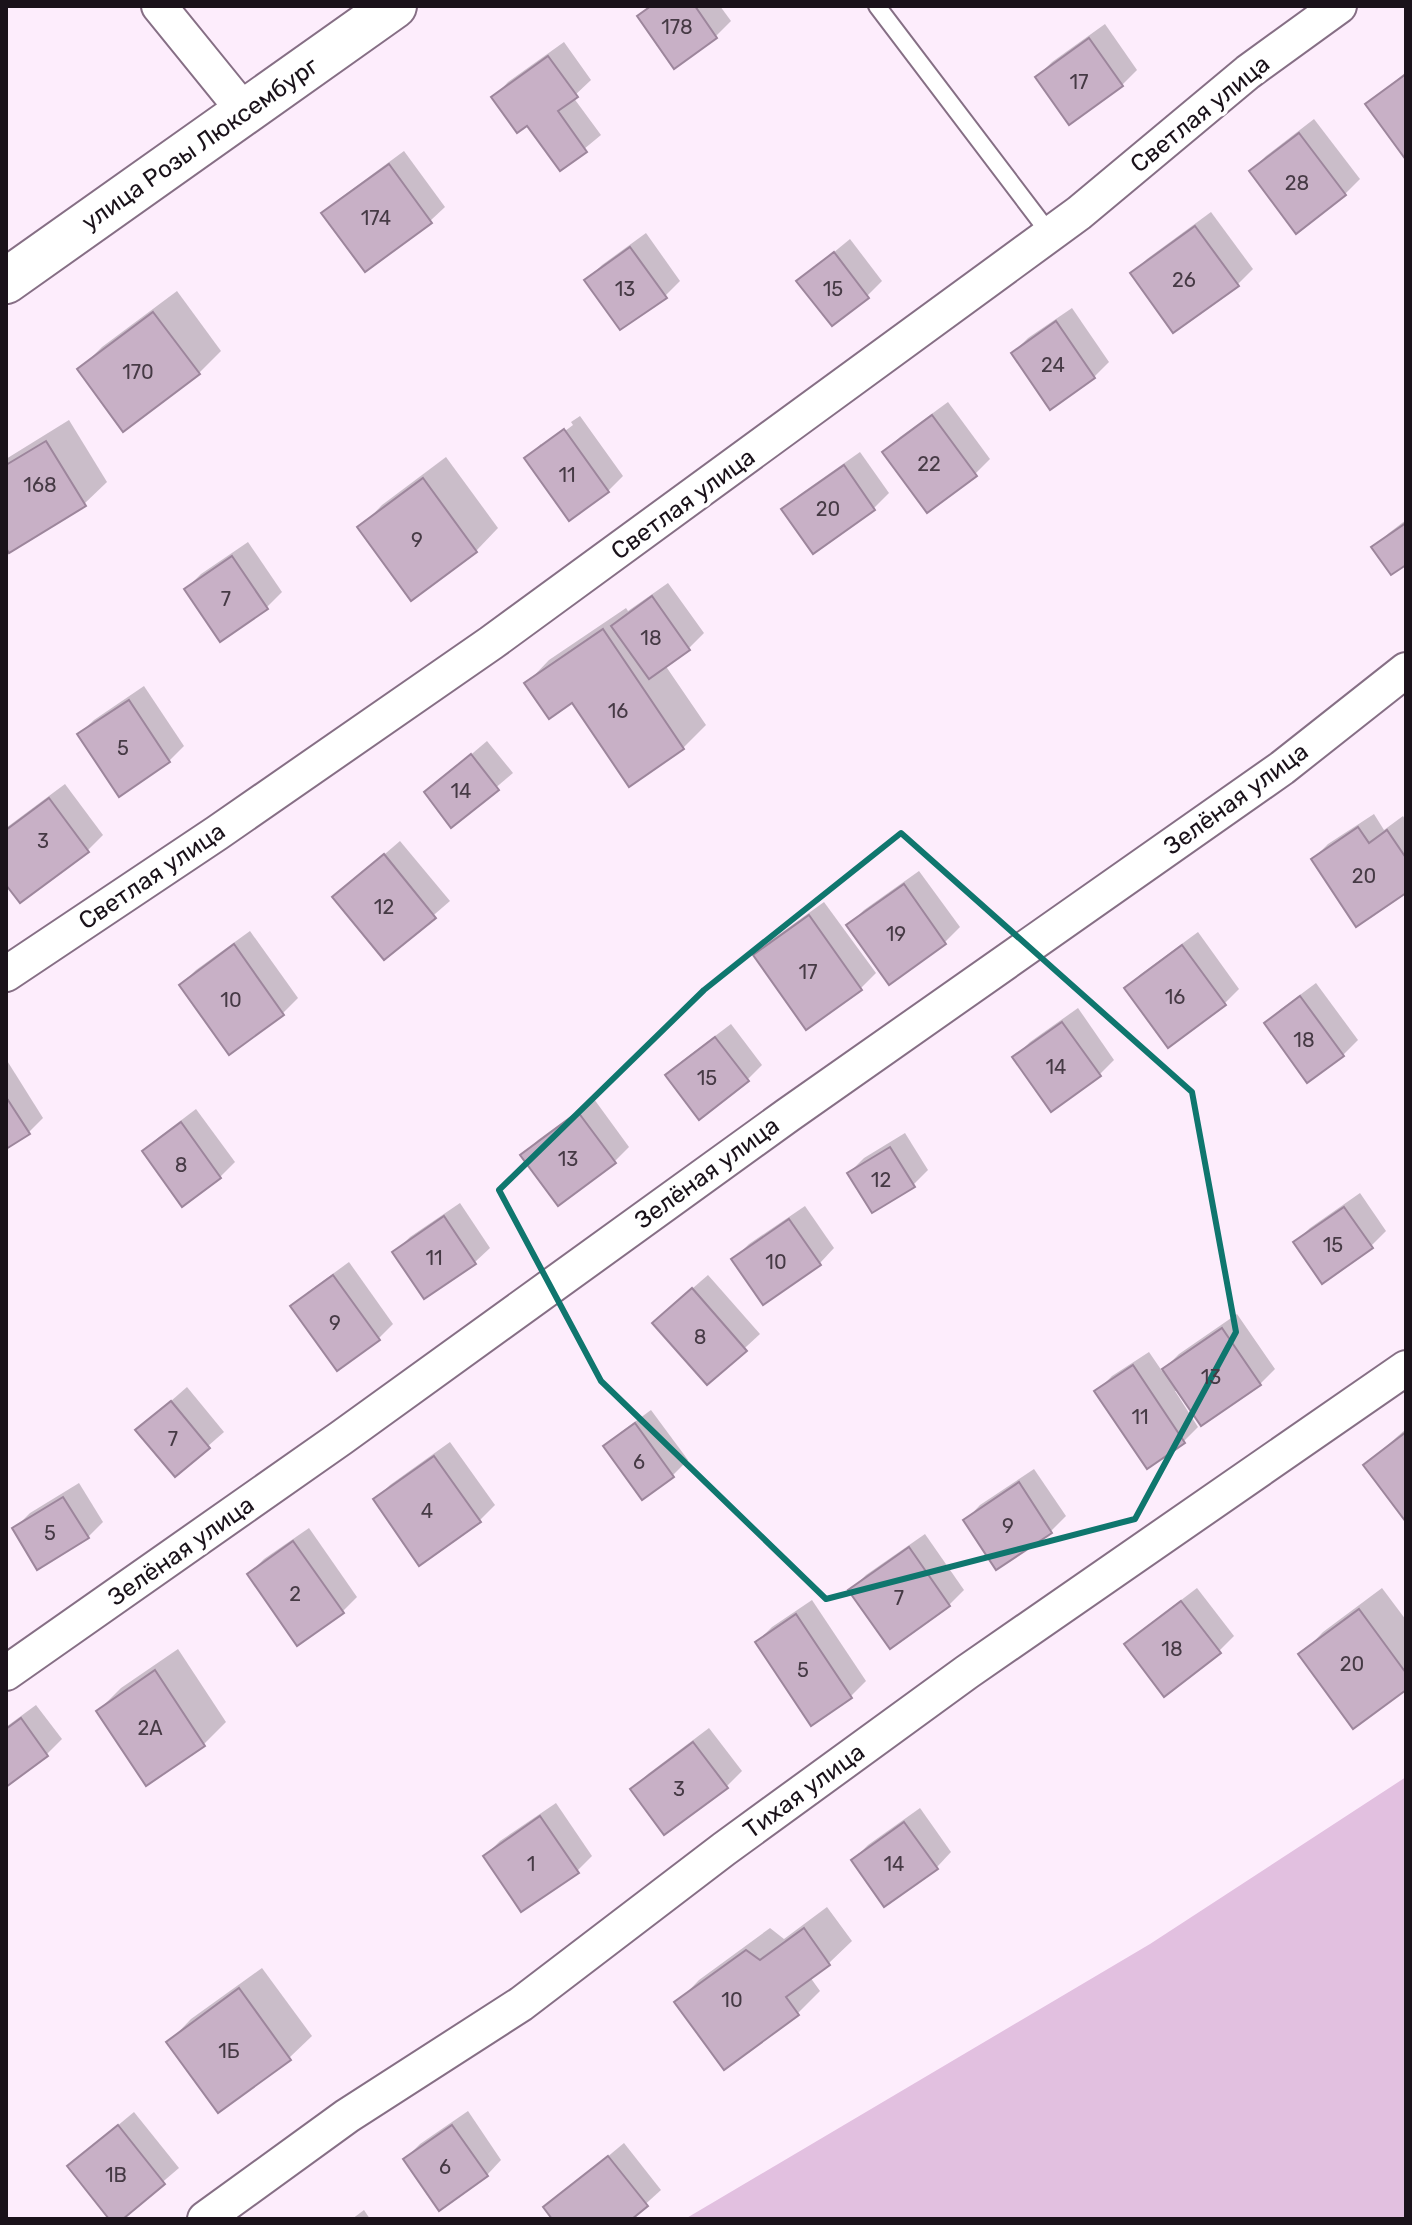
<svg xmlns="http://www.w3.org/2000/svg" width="1412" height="2225" viewBox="0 0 1412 2225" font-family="Rubik,sans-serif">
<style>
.green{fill:#e2c0e0}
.shadow{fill:#0003}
.building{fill:#c8b0c6;stroke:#9d869c;stroke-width:2}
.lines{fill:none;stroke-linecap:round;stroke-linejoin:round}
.lane-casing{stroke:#866f85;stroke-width:20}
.street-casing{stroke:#866f85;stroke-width:38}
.secondary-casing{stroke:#866f85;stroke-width:48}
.lane{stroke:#fff;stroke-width:16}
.street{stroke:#fff;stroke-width:34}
.secondary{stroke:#fff;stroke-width:44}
.marked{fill:none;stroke:#0f766e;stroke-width:6;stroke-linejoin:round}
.labels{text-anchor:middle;stroke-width:8;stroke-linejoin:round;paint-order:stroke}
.number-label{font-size:20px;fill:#463a45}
.street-label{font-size:24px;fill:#1a121a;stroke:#fff}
</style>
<rect width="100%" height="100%" fill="#fdedfc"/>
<polygon class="green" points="1406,1777 1406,2219 685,2219 1150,1944"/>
<g class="shadow">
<polygon points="650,6 720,6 731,21 716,36 674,66 640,16"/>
<polygon points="1105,24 1137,70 1122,85 1037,77 1052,62"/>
<polygon points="564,42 591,80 573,97 601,135 561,168 527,123 494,97 508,82"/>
<polygon points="1406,72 1406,156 1368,104"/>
<polygon points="1314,119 1360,179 1345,194 1251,171 1266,156"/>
<polygon points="404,151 445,207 430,221 324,214 339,199"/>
<polygon points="1211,212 1253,269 1238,284 1174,331 1132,274 1147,259"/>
<polygon points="646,233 680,281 665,296 587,280 602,265"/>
<polygon points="850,239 882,281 867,296 799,281"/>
<polygon points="177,291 221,351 199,373 79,370 102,347"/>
<polygon points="1072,308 1109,362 1094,377 1013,353 1028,338"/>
<polygon points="948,402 990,459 975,474 885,452 900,437"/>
<polygon points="580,416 623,476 608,491 527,458 541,444 541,449 573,425 571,422"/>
<polygon points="69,420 107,482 84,504 6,544 6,459"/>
<polygon points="860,452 889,493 874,508 813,551 784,510 799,495"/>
<polygon points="446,457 498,528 476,551 360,528 382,505"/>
<polygon points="1406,520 1406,562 1374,547 1389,533"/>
<polygon points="248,542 282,592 267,607 186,589 201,574"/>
<polygon points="668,583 704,633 689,648 665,665 706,725 683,748 630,784 573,700 527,683 549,660 626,608 628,611"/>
<polygon points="144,686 184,746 169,761 79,734 94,720"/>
<polygon points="487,741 513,773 452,825 426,793"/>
<polygon points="65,784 103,835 88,850 6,882 6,828"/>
<polygon points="1374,814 1384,830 1403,816 1406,821 1406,891 1313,859 1328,844"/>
<polygon points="400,841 450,901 384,958 335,897"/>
<polygon points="919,871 960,927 945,942 889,982 849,925 864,910"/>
<polygon points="824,902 876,973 861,988 807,1027 756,956 770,941"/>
<polygon points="250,931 298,998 283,1013 229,1052 181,985 196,970"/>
<polygon points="1198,932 1239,989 1224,1004 1126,988 1141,974"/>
<polygon points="1316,983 1358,1040 1343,1055 1267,1023 1281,1009"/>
<polygon points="1078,1008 1114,1060 1099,1075 1015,1057 1030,1042"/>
<polygon points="731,1024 762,1065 747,1080 667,1075 682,1061"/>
<polygon points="6,1059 43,1118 28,1133 6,1147"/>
<polygon points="594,1099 629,1147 614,1162 523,1155 538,1140"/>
<polygon points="196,1109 235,1162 220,1177 144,1152 159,1137"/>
<polygon points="905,1133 928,1170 913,1185 849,1173 864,1158"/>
<polygon points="1360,1193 1386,1231 1371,1246 1295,1242 1310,1228"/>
<polygon points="460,1203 490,1248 475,1262 424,1297 395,1252 410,1237"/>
<polygon points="805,1206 834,1248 820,1263 734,1259 749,1244"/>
<polygon points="349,1262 393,1324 379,1338 293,1307 308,1292"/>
<polygon points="708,1275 760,1334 708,1382 670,1308"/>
<polygon points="1237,1314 1275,1369 1260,1384 1175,1391 1198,1427 1183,1442 1097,1391 1112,1376 1149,1352 1162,1371 1179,1354"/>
<polygon points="187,1387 224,1432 175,1475 138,1430"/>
<polygon points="651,1410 688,1460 673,1475 643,1497 606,1447 621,1432"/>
<polygon points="1406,1429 1406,1519 1365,1465"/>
<polygon points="450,1442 495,1505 480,1520 420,1563 375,1500 390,1485"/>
<polygon points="1034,1469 1066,1516 1051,1531 997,1567 966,1520 980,1505"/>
<polygon points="79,1483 103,1522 88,1537 15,1528 30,1513"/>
<polygon points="309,1528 357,1597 342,1612 249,1574 264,1559"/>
<polygon points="925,1534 964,1590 949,1605 851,1590 866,1575"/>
<polygon points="1197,1588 1234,1636 1219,1651 1127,1645 1142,1630"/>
<polygon points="1382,1588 1406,1620 1406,1688 1301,1655 1323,1632"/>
<polygon points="812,1600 866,1681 851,1696 811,1723 757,1642 772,1627"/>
<polygon points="178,1649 226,1722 204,1744 147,1783 98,1711 121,1688"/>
<polygon points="36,1705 62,1739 47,1754 6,1784 6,1727"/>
<polygon points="709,1728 742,1771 727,1786 633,1789 648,1774"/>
<polygon points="556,1803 592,1856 577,1871 485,1856 500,1841"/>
<polygon points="920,1808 951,1852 937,1867 853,1860 868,1845"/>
<polygon points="827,1907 852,1941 829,1963 810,1977 820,1991 797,2014 677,2003 699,1980 770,1928 784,1939"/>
<polygon points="262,1968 312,2036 289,2058 169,2042 191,2019"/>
<polygon points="468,2111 501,2160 487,2175 405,2159 420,2144"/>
<polygon points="134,2112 179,2168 119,2219 112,2219 69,2166"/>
<polygon points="624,2143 661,2190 629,2219 555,2219 546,2208"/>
<polygon points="364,2210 370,2219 352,2219"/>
</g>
<g class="building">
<polygon points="651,6 695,6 717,38 674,69 637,16"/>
<polygon points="1089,38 1123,86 1069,125 1035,77"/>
<polygon points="548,56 578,97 558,111 587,152 560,171 527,126 517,133 491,97"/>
<polygon points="1406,74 1406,160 1365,104"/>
<polygon points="1299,133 1346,195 1296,234 1249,171"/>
<polygon points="389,164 432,223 365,272 321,213"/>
<polygon points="1195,226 1239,286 1173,333 1130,273"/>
<polygon points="630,247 667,298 620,330 584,280"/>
<polygon points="834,252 869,298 832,326 796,281"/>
<polygon points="153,312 200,374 123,432 77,369"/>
<polygon points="1056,321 1095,378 1050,410 1011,353"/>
<polygon points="932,415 977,476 927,513 882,452"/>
<polygon points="564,429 609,492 569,521 524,458"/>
<polygon points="46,441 86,506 9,553 6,548 6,465"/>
<polygon points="844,465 875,510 813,554 781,509"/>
<polygon points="423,478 477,552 411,601 357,527"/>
<polygon points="1406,523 1406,565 1391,575 1371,547"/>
<polygon points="232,556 268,609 220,642 184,589"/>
<polygon points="652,596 690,650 649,679 611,626"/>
<polygon points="603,629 684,749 629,787 572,703 549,719 524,683"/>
<polygon points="129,700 170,762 119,797 77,734"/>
<polygon points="471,754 499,790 451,828 424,792"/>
<polygon points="49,798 89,852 20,903 6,885 6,830"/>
<polygon points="1358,827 1369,843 1387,830 1406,858 1406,893 1356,927 1311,859"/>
<polygon points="384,854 436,918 384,960 332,897"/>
<polygon points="904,884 946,944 889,985 846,925"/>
<polygon points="809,915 862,990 806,1030 753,955"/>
<polygon points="234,944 284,1015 229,1055 179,985"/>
<polygon points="1182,945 1226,1005 1168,1048 1124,988"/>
<polygon points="1300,996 1344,1056 1307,1083 1264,1023"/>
<polygon points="1062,1022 1101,1076 1051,1112 1012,1057"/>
<polygon points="715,1037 749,1081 699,1120 665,1075"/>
<polygon points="6,1097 30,1134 6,1149"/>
<polygon points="578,1112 616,1163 558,1206 520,1155"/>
<polygon points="181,1122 221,1178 182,1207 142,1151"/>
<polygon points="890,1147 915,1187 872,1213 847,1173"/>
<polygon points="1344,1207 1373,1248 1322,1284 1293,1242"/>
<polygon points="444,1216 476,1264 424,1299 392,1252"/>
<polygon points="789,1219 821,1265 763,1305 731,1259"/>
<polygon points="333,1275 380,1340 337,1371 290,1306"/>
<polygon points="692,1288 747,1351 707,1385 652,1323"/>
<polygon points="1222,1328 1261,1385 1201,1426 1162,1369"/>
<polygon points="1133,1365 1185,1443 1147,1469 1094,1391"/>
<polygon points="171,1401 210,1448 175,1477 135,1430"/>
<polygon points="635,1423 674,1477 642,1500 603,1446"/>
<polygon points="1406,1432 1406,1522 1363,1465"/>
<polygon points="434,1456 481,1522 419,1566 373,1499"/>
<polygon points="1019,1482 1052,1533 996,1570 963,1520"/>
<polygon points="63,1497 89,1538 37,1570 12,1528"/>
<polygon points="293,1541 344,1613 297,1646 247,1574"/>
<polygon points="909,1547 950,1606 890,1649 848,1590"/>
<polygon points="1181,1601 1221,1653 1164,1697 1124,1644"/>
<polygon points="1359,1609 1406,1673 1406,1690 1353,1729 1298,1654"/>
<polygon points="796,1614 852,1698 811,1726 755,1642"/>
<polygon points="155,1670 205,1746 146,1786 96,1711"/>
<polygon points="21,1718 48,1756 6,1787 6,1729"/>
<polygon points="693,1742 728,1788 664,1835 630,1789"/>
<polygon points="540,1816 579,1873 521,1912 483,1856"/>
<polygon points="904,1822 938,1869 884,1907 851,1860"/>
<polygon points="804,1928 830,1965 786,1997 799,2015 724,2070 674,2002 746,1950 760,1960"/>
<polygon points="239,1988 291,2060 218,2113 166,2042"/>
<polygon points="118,2125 165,2184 123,2219 109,2219 67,2166"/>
<polygon points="452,2125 488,2176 439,2211 403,2159"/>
<polygon points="608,2156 648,2206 632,2219 552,2219 543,2207"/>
</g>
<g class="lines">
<defs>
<polyline id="lane" points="877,6 1050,234"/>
<g id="street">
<polyline points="159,6 245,112"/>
<polyline points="6,974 217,833 491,643 1079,213 1248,72 1339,6"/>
<polyline points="6,1673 341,1438 788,1115 1282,768 1406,670"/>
<polyline points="205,2219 347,2116 521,2004 724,1849 967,1672 1406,1368"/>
</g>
<polyline id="secondary" points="6,281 394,6"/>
</defs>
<use href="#lane" class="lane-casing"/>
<use href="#street" class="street-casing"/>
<use href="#secondary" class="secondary-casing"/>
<use href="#lane" class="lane"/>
<use href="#street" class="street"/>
<use href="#secondary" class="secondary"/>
</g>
<path class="marked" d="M 901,833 L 1192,1092 L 1236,1332 L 1135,1519 L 826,1599 L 601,1381 L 499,1190 L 704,990 Z"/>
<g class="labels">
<g class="number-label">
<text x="677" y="34">178</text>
<text x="1079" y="89">17</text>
<text x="1297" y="190">28</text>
<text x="376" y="225">174</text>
<text x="1184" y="287">26</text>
<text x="625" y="296">13</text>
<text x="833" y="296">15</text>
<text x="1053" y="372">24</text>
<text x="138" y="379">170</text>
<text x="929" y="471">22</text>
<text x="567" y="482">11</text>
<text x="40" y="492">168</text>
<text x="828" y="516">20</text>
<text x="417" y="547">9</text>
<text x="226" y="606">7</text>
<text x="651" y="645">18</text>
<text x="618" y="718">16</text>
<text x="123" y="755">5</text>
<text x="461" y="798">14</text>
<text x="43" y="848">3</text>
<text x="1364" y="883">20</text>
<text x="384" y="914">12</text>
<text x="896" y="941">19</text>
<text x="808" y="979">17</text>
<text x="1175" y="1004">16</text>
<text x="231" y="1007">10</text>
<text x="1304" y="1047">18</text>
<text x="1056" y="1074">14</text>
<text x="707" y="1085">15</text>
<text x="568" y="1166">13</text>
<text x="181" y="1172">8</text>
<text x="881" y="1187">12</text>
<text x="1333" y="1252">15</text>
<text x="434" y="1265">11</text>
<text x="776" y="1269">10</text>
<text x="335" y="1330">9</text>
<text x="700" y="1344">8</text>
<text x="1211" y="1384">13</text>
<text x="1140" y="1424">11</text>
<text x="173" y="1446">7</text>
<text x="639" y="1469">6</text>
<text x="427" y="1518">4</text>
<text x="1008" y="1533">9</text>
<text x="50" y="1540">5</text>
<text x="295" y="1601">2</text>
<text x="899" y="1605">7</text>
<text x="1172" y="1656">18</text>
<text x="1352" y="1671">20</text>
<text x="803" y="1677">5</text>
<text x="150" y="1735">2А</text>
<text x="679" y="1796">3</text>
<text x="531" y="1871">1</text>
<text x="894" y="1871">14</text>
<text x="732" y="2007">10</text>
<text x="229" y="2058">1Б</text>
<text x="445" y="2174">6</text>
<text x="116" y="2182">1В</text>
</g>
<g class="street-label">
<text transform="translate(1200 114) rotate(-39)" y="8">Светлая улица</text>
<text transform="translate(200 144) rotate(-35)" y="8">улица Розы Люксембург</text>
<text transform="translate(683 504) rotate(-36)" y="8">Светлая улица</text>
<text transform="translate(1236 799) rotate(-36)" y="8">Зелёная улица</text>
<text transform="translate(152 876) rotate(-34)" y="8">Светлая улица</text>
<text transform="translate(707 1173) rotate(-36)" y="8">Зелёная улица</text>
<text transform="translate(181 1551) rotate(-35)" y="8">Зелёная улица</text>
<text transform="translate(804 1791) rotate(-36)" y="8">Тихая улица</text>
</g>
</g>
<rect width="1412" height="2225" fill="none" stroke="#1a121a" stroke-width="16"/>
</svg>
